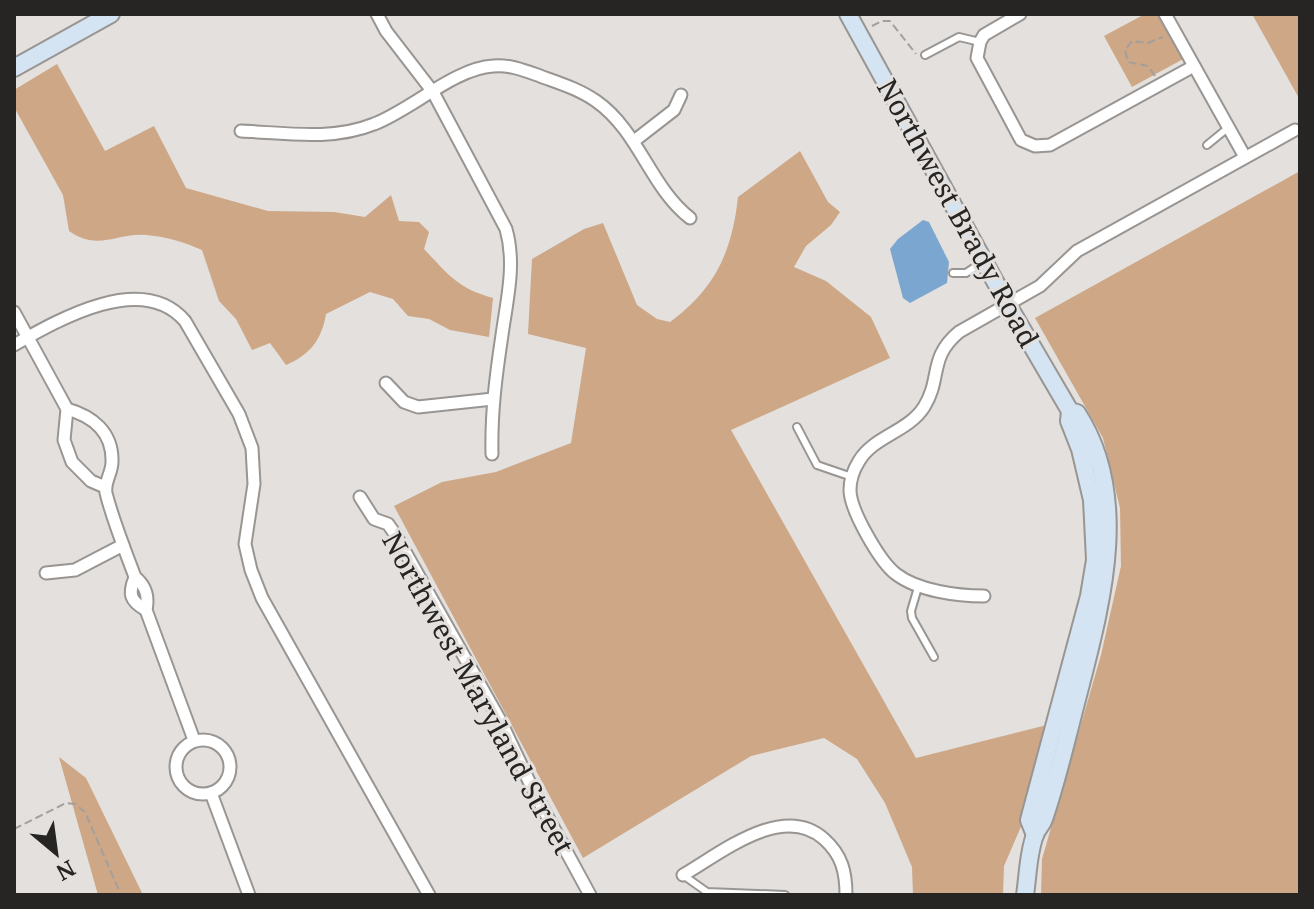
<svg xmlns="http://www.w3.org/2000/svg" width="1314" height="909" viewBox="0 0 1314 909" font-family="'Noto Serif',serif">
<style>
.green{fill:#cda786}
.water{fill:#7ba6d0}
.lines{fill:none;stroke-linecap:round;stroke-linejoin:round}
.lane-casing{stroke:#989592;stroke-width:10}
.street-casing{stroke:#989592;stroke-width:15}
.secondary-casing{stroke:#989592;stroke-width:20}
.path{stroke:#a29f9d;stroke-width:2;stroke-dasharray:8 4;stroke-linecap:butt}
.lane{stroke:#fff;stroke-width:6}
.street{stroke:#fff;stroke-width:11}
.secondary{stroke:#d4e4f3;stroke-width:16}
.labels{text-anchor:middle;stroke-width:6;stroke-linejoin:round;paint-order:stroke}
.street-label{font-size:28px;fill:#262524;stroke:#e4e0dd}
</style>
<rect width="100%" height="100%" fill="#e4e0dd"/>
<g class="green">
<polygon points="1145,14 1160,14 1185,58 1132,87 1104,36"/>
<polygon points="1252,14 1300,14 1300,100"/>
<path d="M 57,64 L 105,151 L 154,126 L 186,188 L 268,211 L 334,212 L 365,217 L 391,195 L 399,221 L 419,222 L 429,232 L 424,249 C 449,275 457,288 493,298 L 489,337 L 450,330 L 429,319 L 408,316 L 393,299 L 370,292 L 326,314 C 322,339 310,355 286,365 L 270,343 L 252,350 L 236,319 L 219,301 L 202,250 C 184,242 167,237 147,235 C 116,232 99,252 69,231 L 63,195 L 14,107 L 14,90 Z"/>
<path d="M 800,151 L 828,202 L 840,212 L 831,225 L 806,246 L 794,267 L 826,281 L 871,317 L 890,358 L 731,430 L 916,758 L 1047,725 L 1026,815 L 1004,866 L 1003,895 L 913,895 L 912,867 L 885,803 L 857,759 L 824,738 L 751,756 L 583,858 L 394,506 L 442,482 L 496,472 L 571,443 L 586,348 L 528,334 L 532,259 L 584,229 L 603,223 L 637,305 L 657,319 L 670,322 C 715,289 732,252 738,197 Z"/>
<polygon points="1300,171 1300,895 1041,895 1042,859 1101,655 1121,566 1120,508 1103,438 1035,318"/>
<polygon points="59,757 86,778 143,895 98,895"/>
</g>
<polygon class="water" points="923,220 929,222 949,262 947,283 910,303 903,298 890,249 898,239"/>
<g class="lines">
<defs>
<g id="lane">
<polyline points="925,55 959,37 980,42"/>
<polyline points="1207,145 1229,127"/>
<polyline points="953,273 966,273 981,263"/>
<polyline points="797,427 817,465 852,477"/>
<polyline points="919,584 911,611 912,618 934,657"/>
<polyline points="683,875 707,892 785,895"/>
</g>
<g id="street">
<path d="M 377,14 L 386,31 L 433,92 L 506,229 C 516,264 507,299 502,335 C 496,375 491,413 492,454"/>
<polyline points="1020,14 984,35 980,42 977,58 1021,140 1035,146 1050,145 1194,66"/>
<polyline points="1165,14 1245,157"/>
<path d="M 241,131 C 286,133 332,141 374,124 C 411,110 455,68 493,66 C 509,64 526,71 540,76 C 559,83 579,89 596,101 C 639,131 650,187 690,218"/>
<polyline points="634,141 674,110 681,95"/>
<polyline points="14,312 67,409 64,440 72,462 91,481 105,487"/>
<path d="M 14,345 C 58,320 142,271 185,321 L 239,414 L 252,448 L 254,484 L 245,544 L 251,570 L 262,598 L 429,895"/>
<polyline points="386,383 404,402 418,407 493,399"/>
<path d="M 67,409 C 92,416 113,432 112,462 C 112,473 104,482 106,493 C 113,521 125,550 135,577 C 146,586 149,596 146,610 L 194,740"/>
<polyline points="360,497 374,519 388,524 395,534 501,722 534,792 590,895"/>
<polyline points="46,573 75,570 123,545"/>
<path d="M 135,577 C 128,594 130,601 146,610"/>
<path d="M 984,596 C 958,596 918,591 896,574 C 880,562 850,510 850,490 C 850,479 854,469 859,461 C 874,436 908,432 924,407 C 942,378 928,358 959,332 L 1040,286 L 1077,251 L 1295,130"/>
<circle cx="203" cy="767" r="27"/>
<polyline points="211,793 249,895"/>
<path d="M 683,875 C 721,853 783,802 824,839 C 842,855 846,872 846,895"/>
</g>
<g id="secondary">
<path d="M 848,14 L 1008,305 L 1070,411 L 1077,413 C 1130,494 1103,598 1081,684 C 1069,729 1059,775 1044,819 C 1042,825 1037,829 1035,835 C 1028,853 1028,876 1025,895"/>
<polyline points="14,68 111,14"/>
<polyline points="1035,835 1029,820 1089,596 1095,560 1092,500 1080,449 1069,421 1070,411"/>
</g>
</defs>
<use href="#lane" class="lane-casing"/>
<use href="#street" class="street-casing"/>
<use href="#secondary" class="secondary-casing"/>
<g class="path">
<polyline points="872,26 882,21 890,21 916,54"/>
<polyline points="1155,76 1148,66 1128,62 1125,50 1132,41 1148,43 1163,37"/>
<polyline points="14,829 66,803 75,804 85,812 121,895"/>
</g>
<use href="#lane" class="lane"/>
<use href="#street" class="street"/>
<use href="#secondary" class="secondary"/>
</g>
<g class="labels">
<g class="street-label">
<text transform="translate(958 213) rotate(61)" y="10">Northwest Brady Road</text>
<text transform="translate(478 693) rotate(61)" y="10">Northwest Maryland Street</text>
</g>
</g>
<rect width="1314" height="909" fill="none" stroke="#262524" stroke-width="32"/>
<g transform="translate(56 853) rotate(151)" stroke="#e4e0dd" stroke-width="6" paint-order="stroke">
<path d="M0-6L14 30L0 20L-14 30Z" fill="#262524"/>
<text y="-12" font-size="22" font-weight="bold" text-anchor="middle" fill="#262524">N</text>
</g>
</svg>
